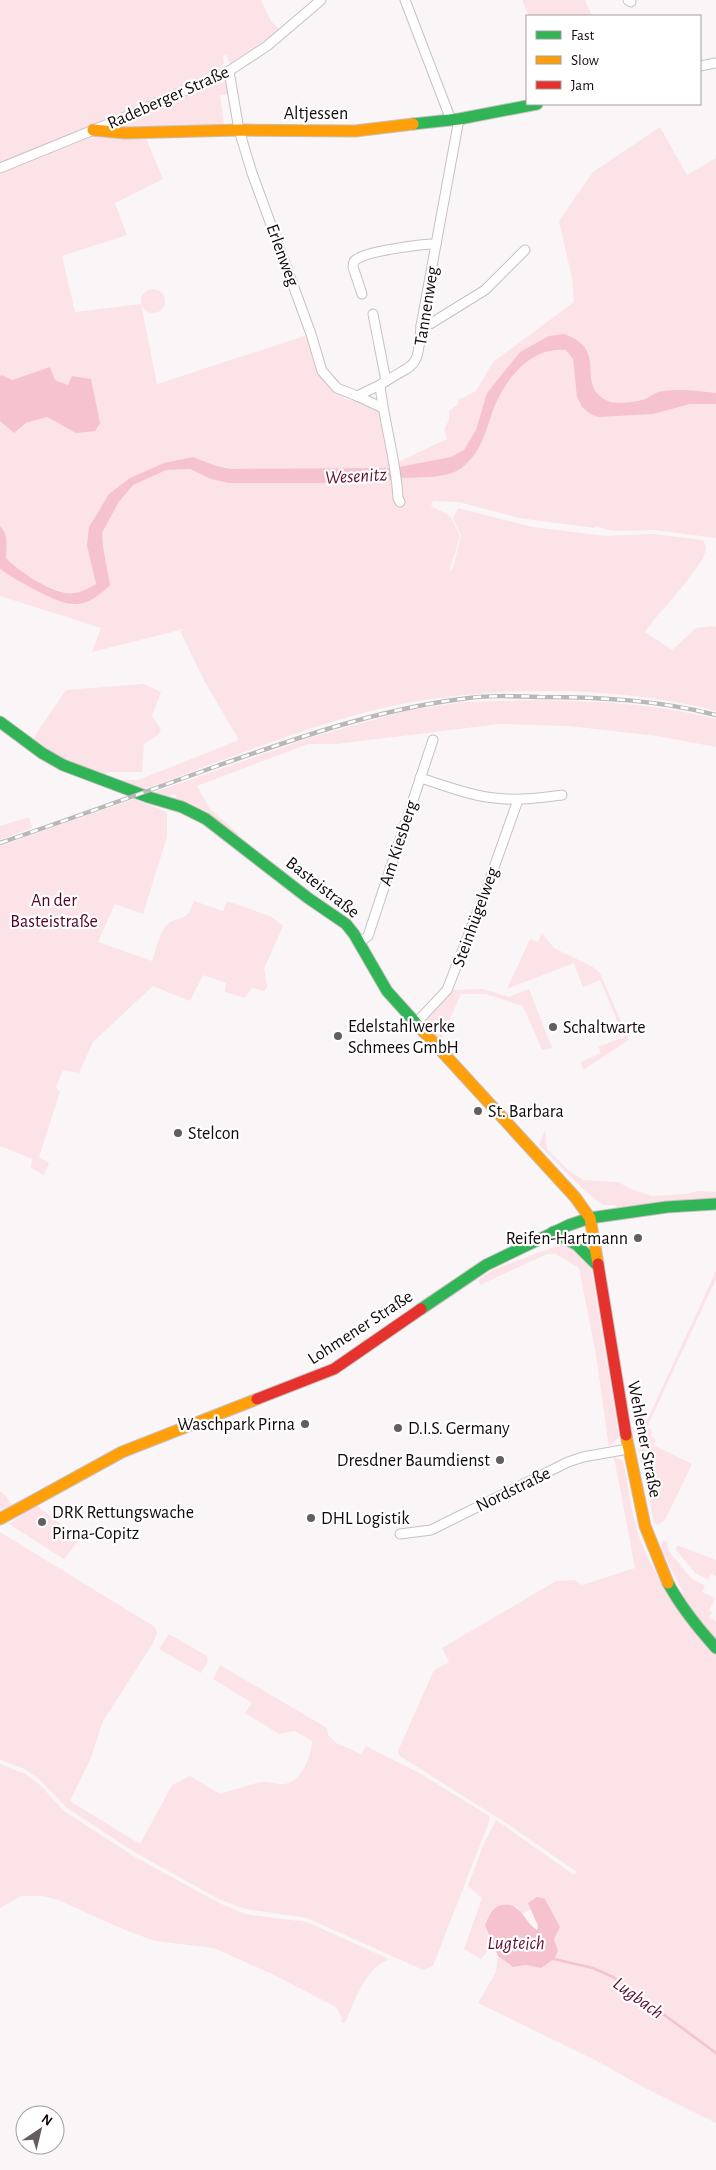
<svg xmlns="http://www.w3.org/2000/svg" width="716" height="2170" viewBox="0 0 716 2170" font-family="'Alegreya Sans',sans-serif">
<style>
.green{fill:#fbe3e8}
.water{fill:#f5c2cd}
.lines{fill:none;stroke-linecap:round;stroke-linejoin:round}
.stream{stroke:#f5c2cd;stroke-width:2.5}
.street-casing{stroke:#c8c1c2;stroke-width:11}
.fast-casing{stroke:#c8c1c2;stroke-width:13}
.slow-casing{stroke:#c8c1c2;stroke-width:13}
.jam-casing{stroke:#c8c1c2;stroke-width:13}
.street{stroke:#fefefe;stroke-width:9}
.fast{stroke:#30b455;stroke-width:11}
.slow{stroke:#ff9f0a;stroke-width:11}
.jam{stroke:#e5322d;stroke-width:11}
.rail-casing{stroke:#b9b8b8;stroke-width:4.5}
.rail{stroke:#fff;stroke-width:2.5;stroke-dasharray:8;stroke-linecap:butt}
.poi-dot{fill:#645c5e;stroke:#fff;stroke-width:2}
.labels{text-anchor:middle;stroke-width:4.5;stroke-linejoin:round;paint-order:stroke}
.street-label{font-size:18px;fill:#13090b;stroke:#fff}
.park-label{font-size:18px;fill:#570225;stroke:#fff}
.poi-label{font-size:18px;fill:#13090b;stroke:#fff;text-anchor:start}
.water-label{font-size:19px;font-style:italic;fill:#610e2d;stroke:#fff}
</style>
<rect width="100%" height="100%" fill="#faf6f7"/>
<g class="green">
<path d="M 0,0 L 261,0 L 271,21 L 280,30 L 230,65 L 227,55 L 223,56 L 224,63 C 217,72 209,76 199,81 L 0,163 Z"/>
<polygon points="522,0 585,0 592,16 529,16"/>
<polygon points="225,79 228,80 231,94 220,95 224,126 142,130 112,127"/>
<path d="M 660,127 L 687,175 L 716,158 L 716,538 L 655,530 L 613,531 L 595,526 L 594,528 L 519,518 L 459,502 L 433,501 L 431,506 L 447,514 L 452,519 L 460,537 L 449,571 L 453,568 L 461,536 L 453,518 L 458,508 L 533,527 L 606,536 L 654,534 L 703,540 C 704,543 706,545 706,548 C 706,565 657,614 645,632 L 672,650 L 696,628 L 714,626 L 716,627 L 716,711 C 610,683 464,685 359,714 C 286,734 215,764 144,789 L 120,780 L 138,780 L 239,740 L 205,682 L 180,631 L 188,628 L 92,652 L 101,628 L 0,596 L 0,569 L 34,590 L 72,605 L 100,595 L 91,557 L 96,584 C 89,588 79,594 70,593 C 56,592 11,572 6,558 C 3,550 4,538 4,530 L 0,526 L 0,421 L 14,433 L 26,423 L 47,417 L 76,433 L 69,385 L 55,380 L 50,367 L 12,380 L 2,375 L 0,376 L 0,173 L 94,133 L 145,136 L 163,179 L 115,203 L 127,235 L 62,256 L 75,312 L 141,304 L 157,384 L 311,334 L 326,377 L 357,396 L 343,397 L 344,399 L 357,400 L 381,414 L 399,466 L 398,462 L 447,439 L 444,429 L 449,420 L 449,411 L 458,404 L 458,400 L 476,391 L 493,362 L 574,302 L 572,278 L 559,221 L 593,172 Z"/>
<circle cx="153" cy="301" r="12"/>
<polygon points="144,684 161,692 152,716 161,730 157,736 144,744 142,772 110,772 104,775 75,766 32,740 66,690"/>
<path d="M 532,700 C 596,701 654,703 716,719 L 716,747 L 657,736 L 569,726 L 500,724 L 336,744 L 308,744 L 197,786 L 210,809 L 239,834 L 237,836 L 174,800 L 177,796 L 173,794 L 167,798 L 152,793 L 309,738 L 405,711 L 463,702 Z"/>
<path d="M 134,799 L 167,812 L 167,837 L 143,914 L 115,904 L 98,942 L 152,961 C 156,951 159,931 168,924 C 181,914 186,924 194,901 L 223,911 L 227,901 L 270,916 L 283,926 L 264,969 L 267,986 L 265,991 L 252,988 L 245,998 L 225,992 L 226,983 L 203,975 L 190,1001 L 153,986 L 93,1042 L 79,1073 L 63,1070 L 56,1087 L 60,1092 L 39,1157 L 49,1163 L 44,1175 L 31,1168 L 32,1159 L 0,1146 L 0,846 Z"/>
<polygon points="29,817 32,828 0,840 0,826"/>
<polygon points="542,933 554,948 593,967 600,973 629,1040 583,1070 581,1062 601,1053 598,1047 624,1037 600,980 583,987 574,963 507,989 530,939 538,942"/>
<polygon points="483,989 509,997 529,989 552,1048 542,1050 523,1006 486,994 461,994 440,1041 425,1025 428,1019 426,1017 450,992 455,990"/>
<polygon points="545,1130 547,1149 568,1170 583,1180 618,1182 633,1190 652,1196 686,1194 698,1191 716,1192 716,1199 673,1200 617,1208 616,1205 603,1205 585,1191 539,1145"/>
<path d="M 562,1244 C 575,1247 586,1257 591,1269 L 619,1437 L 609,1447 L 596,1355 L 579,1268 L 556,1254 L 547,1254 L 480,1285 L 478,1280 L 495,1269 Z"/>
<polygon points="716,1271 716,1279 647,1427 652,1430 651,1436 656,1440 653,1445 692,1464 665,1520 658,1525 654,1523 635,1431 643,1429"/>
<path d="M 614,1457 L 623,1461 C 628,1482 630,1505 636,1526 C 649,1574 684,1615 716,1652 L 716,2123 L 643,2087 L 599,2062 L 478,2003 L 496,1972 L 498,1956 L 513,1967 L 526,1965 L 541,1968 L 558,1951 L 554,1939 L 528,1903 L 531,1909 L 522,1914 L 516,1906 L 485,1925 L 493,1945 L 481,1959 L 464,1949 L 482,1898 L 468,1886 L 484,1843 L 496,1820 L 574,1875 L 577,1872 L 509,1825 L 400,1756 L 398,1751 L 434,1670 L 449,1662 L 442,1648 L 556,1581 L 574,1580 L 582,1585 L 635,1568 Z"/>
<polygon points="0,1491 6,1496 12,1506 0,1511"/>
<polygon points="36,1505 80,1539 64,1559 9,1524"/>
<path d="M 0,1532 L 155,1627 L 157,1633 L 152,1645 L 103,1721 L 91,1758 L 70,1801 L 140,1844 L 172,1785 L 190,1776 L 220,1794 C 233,1790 247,1785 261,1782 C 269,1781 277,1785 284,1784 C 302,1782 311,1756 312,1741 L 295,1731 L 279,1734 L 245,1713 L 252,1703 L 213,1679 L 220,1665 L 327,1728 L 328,1735 L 336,1743 L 361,1754 L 366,1746 L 421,1774 L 489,1816 L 490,1819 L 433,1966 L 423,1970 L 307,1918 L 245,1909 L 219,1899 L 136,1853 L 67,1808 L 40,1780 L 25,1769 L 0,1760 Z"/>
<polygon points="663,1541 667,1541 668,1550 671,1554 691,1578 705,1586 702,1592 715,1598 709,1611 712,1612 709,1617 716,1621 716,1642 681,1596 683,1592 662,1551 661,1543"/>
<polygon points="677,1545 716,1560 716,1576 711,1574 708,1580 695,1573 676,1550"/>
<polygon points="169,1634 207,1656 208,1662 201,1673 159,1649"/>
<path d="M 0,1764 L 25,1774 L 39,1784 L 64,1811 L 135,1857 L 219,1903 L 245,1914 L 307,1922 L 389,1959 C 363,1971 356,1999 345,2023 L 342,2023 L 341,2016 L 336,2007 L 274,1975 L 214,1948 L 155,1941 L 125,1930 L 58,1900 L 43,1896 L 21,1896 L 0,1908 Z"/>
</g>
<g class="water">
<path d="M 564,334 C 611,350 573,385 608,401 C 615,405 637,402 645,399 C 650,397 654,393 659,392 C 677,388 698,391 716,393 L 716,404 L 690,404 L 653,414 L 598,417 L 589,413 L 582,407 L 577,397 L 573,359 L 566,350 C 537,347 515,368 501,393 C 485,420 488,449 460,469 C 444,479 418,477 400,478 L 399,467 L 451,457 L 464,450 L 476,430 L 487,393 L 520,352 L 549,336 Z"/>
<polygon points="50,367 55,380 68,385 72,376 91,379 100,423 95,431 76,433 47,417 26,423 14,433 0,421 0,376 2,375 12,380"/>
<path d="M 193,457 L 216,466 L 231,469 L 393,468 L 394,479 L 357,483 L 229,483 L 211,479 L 190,469 L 166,470 L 133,485 L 118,503 L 102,533 L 103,547 L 110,585 C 100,595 88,605 73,604 C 57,604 14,579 0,569 L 0,526 C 9,535 6,546 6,558 C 18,571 55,596 74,593 C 82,592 89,588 96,584 L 87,545 L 89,527 L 109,494 L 130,478 L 164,463 Z"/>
<path d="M 537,1897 L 545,1899 L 560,1927 L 554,1939 L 558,1951 L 554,1959 L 541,1968 L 526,1965 L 513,1967 L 498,1956 L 485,1925 C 489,1917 492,1906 503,1905 C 521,1902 524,1922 537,1930 L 538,1926 L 528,1903 Z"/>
</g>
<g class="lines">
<polyline class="stream" points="554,1959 593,1968 613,1977 716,2053"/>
<defs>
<g id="street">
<polyline points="405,0 451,120"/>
<polyline points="628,0 631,2"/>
<polyline points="700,66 716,63"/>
<polyline points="229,71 239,130 252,173 311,334 322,371 337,388 357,396 380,385"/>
<polyline points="0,168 135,113 229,71 267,46 321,0"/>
<path d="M 362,294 L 353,267 C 353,262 354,260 359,258 C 370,251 421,244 436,244"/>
<polyline points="373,314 386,381"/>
<polyline points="421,326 430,324 485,290 525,250"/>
<polyline points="357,396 383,408"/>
<path d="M 400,502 L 398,498 C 396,459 384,423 380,385 C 415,361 418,373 421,326 L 459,119"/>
<path d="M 420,778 C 444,785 470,796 495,798 C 518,801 539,798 562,795"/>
<polyline points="359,943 368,936 433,740"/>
<polyline points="416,1023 447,990 486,890 518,800"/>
<polyline points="400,1534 431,1530 568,1462 583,1457 628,1449"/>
</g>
<g id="fast">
<polyline points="413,124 459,119 537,104"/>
<polyline points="0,722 42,753 63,765 148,797 182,807 206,819 308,898 346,924 354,934 387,991 424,1032"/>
<polyline points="553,1232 577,1245 596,1264"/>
<polyline points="421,1309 486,1265 569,1225 590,1218 667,1207 716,1204"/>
<path d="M 668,1583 C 681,1607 698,1628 716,1648"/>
</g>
<g id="slow">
<polyline points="93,130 125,133 239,130 355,131 413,124"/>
<polyline points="424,1032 575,1197 590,1218 598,1264"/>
<polyline points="626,1435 645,1526 668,1583"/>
<polyline points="0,1519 122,1452 257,1399"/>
</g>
<g id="jam">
<polyline points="598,1264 626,1435"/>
<polyline points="257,1399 334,1369 421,1309"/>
</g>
</defs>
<use href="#street" class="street-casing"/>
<use href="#fast" class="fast-casing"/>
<use href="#slow" class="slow-casing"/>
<use href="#jam" class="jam-casing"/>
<use href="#street" class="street"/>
<use href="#fast" class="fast"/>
<use href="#slow" class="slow"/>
<use href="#jam" class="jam"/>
<defs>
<path id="rail" d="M 0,843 C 73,818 145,792 217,766 C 297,738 376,710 461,699 C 486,695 514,696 540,697 C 600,697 658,700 716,715"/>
</defs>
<use href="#rail" class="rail-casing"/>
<use href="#rail" class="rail"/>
</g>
<g class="poi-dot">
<circle cx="553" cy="1027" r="5"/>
<circle cx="338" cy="1036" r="5"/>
<circle cx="478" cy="1111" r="5"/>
<circle cx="178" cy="1133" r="5"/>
<circle cx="638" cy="1238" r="5"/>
<circle cx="305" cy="1424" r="5"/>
<circle cx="398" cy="1428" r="5"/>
<circle cx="500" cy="1460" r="5"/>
<circle cx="311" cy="1518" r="5"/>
<circle cx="42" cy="1522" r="5"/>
</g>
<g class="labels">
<g class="street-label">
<text transform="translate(168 97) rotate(-24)" y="6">Radeberger Straße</text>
<text x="316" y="119">Altjessen</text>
<text transform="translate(283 255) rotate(70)" y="6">Erlenweg</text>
<text transform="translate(426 306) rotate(-81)" y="6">Tannenweg</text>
<text transform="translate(398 843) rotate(-72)" y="6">Am Kiesberg</text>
<text transform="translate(323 887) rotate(38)" y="6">Basteistraße</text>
<text transform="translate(475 917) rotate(-70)" y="6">Steinhügelweg</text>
<text transform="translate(360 1327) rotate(-33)" y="6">Lohmener Straße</text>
<text transform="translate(645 1439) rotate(79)" y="6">Wehlener Straße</text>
<text transform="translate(513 1489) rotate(-26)" y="6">Nordstraße</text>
</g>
<g class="park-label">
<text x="54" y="906">An der<tspan x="54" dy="21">Basteistraße</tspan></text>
</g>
<g class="poi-label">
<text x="348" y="1032">Edelstahlwerke<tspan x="348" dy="21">Schmees GmbH</tspan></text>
<text x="563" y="1033">Schaltwarte</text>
<text x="488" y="1117">St. Barbara</text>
<text x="188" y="1139">Stelcon</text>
<text x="628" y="1244" text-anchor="end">Reifen-Hartmann</text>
<text x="295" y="1430" text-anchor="end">Waschpark Pirna</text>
<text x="408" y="1434">D.I.S. Germany</text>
<text x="490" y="1466" text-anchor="end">Dresdner Baumdienst</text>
<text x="52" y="1518">DRK Rettungswache<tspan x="52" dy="21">Pirna-Copitz</tspan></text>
<text x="321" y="1524">DHL Logistik</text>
</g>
<g class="water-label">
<text transform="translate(356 475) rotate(-3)" y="7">Wesenitz</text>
<text x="516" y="1949">Lugteich</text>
<text transform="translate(639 1997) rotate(36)" y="7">Lugbach</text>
</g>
</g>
<rect x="526" y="15" width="175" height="90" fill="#ffffff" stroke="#a19d9d"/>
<rect x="536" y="31" width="25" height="8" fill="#30b455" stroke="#a19d9d"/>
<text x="571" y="40" font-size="15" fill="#13090b">Fast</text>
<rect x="536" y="56" width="25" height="8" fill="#ff9f0a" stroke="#a19d9d"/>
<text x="571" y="65" font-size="15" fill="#13090b">Slow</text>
<rect x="536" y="81" width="25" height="8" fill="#e5322d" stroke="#a19d9d"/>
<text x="571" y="90" font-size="15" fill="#13090b">Jam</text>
<g transform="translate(40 2130) rotate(35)"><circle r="24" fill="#ffffff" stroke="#a19d9d"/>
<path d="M0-4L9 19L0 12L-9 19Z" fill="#645c5e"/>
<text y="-8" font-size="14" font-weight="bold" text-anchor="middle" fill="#13090b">N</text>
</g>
</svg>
